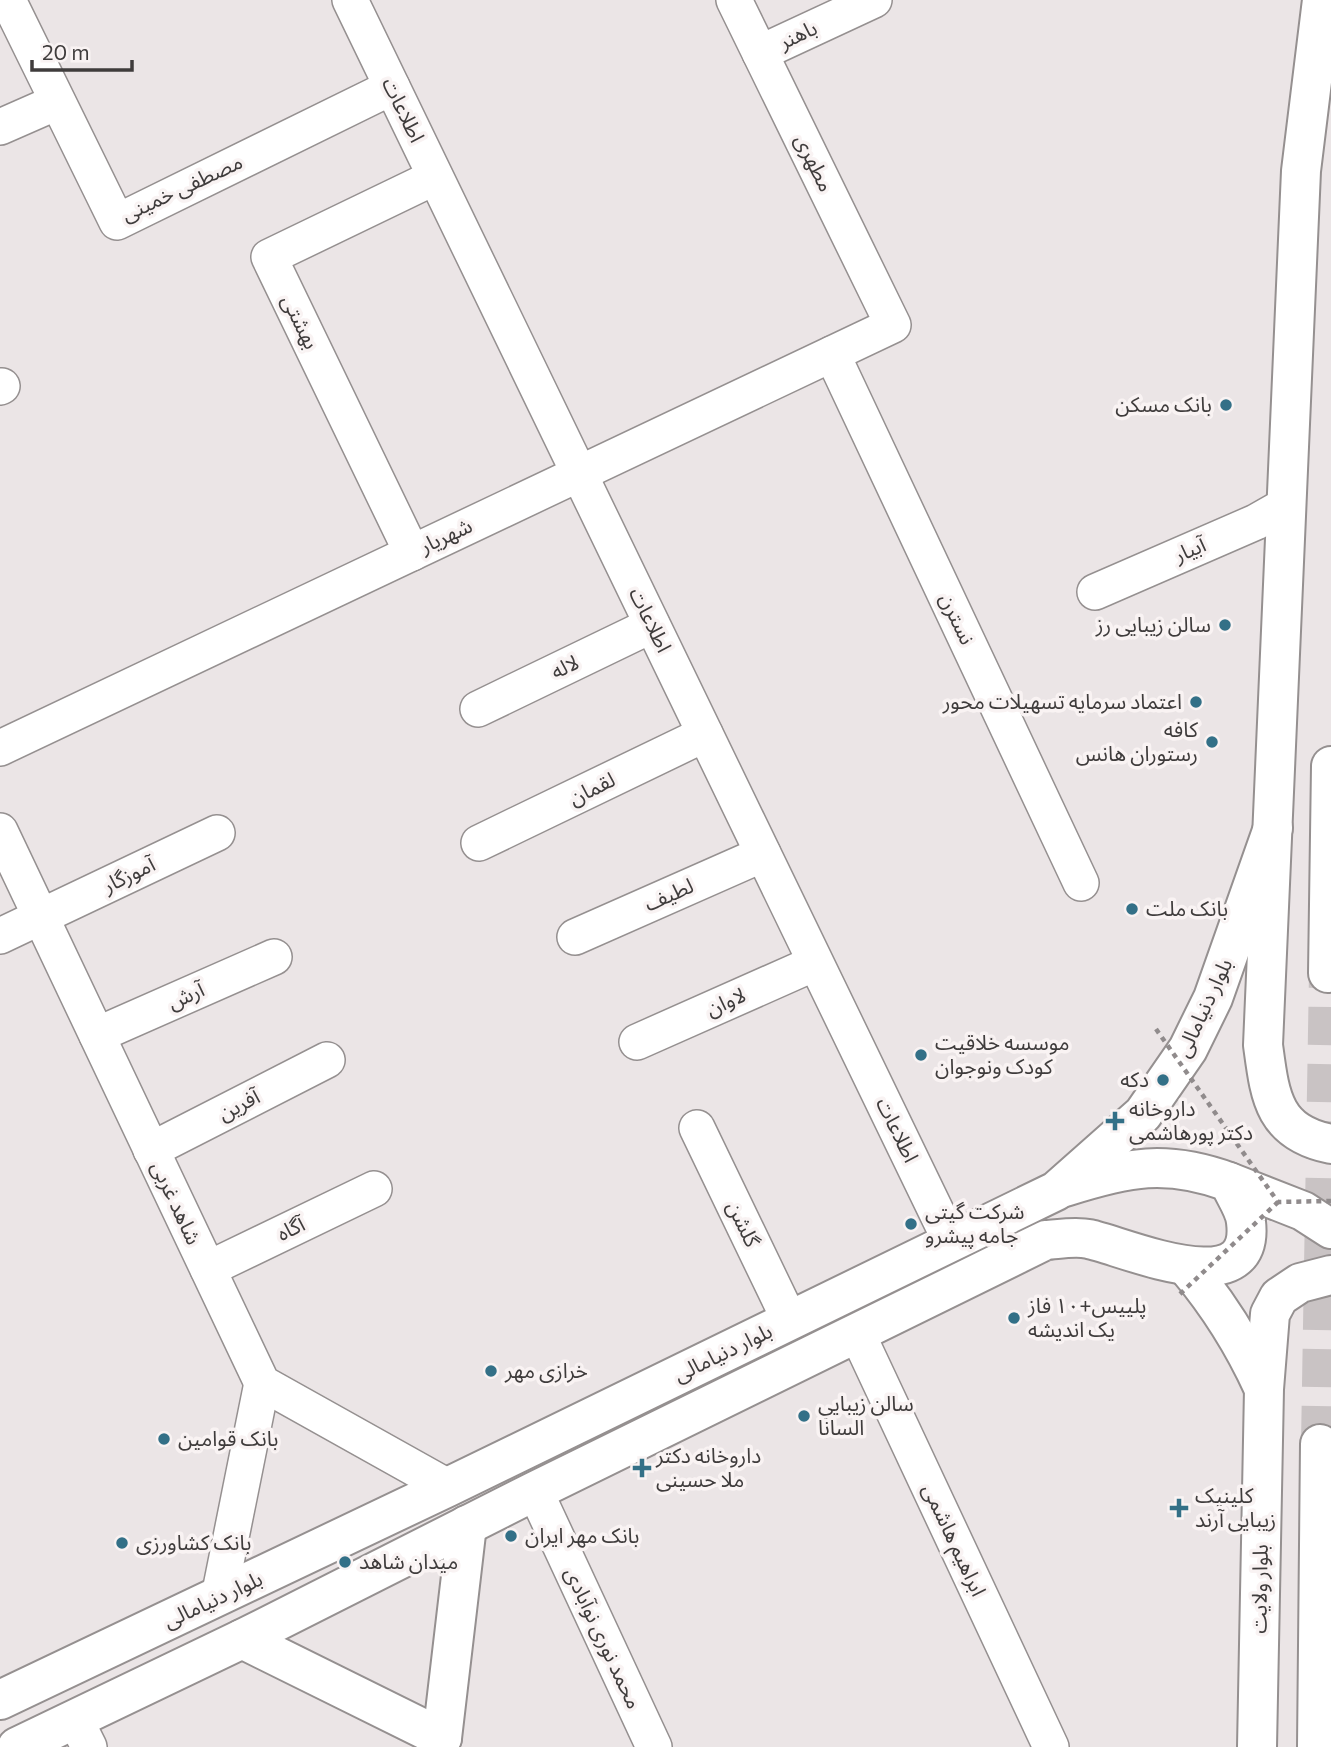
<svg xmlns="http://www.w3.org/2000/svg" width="1331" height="1747" viewBox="0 0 1331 1747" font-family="Commissioner,'Noto Sans Arabic',sans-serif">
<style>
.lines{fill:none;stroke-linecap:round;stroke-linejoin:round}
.major-tunnel{stroke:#c9c3c4;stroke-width:38;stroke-dasharray:38 19;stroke-linecap:butt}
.minor-casing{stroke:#959090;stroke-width:38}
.major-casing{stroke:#959090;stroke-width:42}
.minor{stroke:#fff;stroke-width:35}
.major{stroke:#fff;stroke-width:38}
.path-bridge{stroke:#908b8c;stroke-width:4.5;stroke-dasharray:5 5;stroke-linecap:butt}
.poi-dot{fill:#337087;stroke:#f9f3f3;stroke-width:2.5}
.labels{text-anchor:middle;stroke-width:7;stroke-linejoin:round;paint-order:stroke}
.street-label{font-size:21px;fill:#3f3c3c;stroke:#f9f3f3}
.poi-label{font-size:21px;fill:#3f3c3c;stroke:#f9f3f3;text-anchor:start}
</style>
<rect width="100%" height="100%" fill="#ebe5e6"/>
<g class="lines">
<polyline class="major-tunnel" points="1320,1444 1328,973"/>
<defs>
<g id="minor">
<polyline points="8,0 117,222 392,87"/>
<polyline points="350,0 950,1240"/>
<polyline points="760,53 874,0"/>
<polyline points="0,127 57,102"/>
<polyline points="832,354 1081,883"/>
<polyline points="0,387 2,386"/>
<polyline points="412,553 269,257 435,177"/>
<polyline points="1095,592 1256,522 1284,506"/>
<polyline points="478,709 652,625"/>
<polyline points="0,748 893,325 734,0"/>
<polyline points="0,831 262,1383 448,1487"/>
<polyline points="479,843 705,734"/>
<polyline points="0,936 217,833"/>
<polyline points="575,937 763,854"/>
<polyline points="97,1035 274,957"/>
<polyline points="637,1042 815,963"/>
<polyline points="697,1128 790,1321"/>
<polyline points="151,1150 327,1060"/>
<polyline points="208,1269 374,1189"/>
<polyline points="857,1333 1051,1747"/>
<polyline points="535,1491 654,1747"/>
<polyline points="219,1597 262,1383"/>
<polyline points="75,1719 89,1747"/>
</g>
<g id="major">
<path d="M 1322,0 L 1301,171 L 1263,1045 C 1270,1097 1273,1132 1331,1144"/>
<polyline points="1328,973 1331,766"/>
<polyline points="1229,1182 1303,1211 1331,1229"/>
<path d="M 1188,1268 C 1219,1305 1243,1343 1263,1387"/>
<polyline points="242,1639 442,1738"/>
<polyline points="0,1700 448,1487 1056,1191 1143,1114 1188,1049 1213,998 1273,828"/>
<polyline points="442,1738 467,1525"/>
<path d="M 17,1747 L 242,1639 L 535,1491 L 1046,1240 C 1060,1239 1076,1236 1089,1239 C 1126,1247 1256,1306 1246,1222 C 1245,1209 1234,1194 1229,1182 C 1166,1159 1128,1167 1065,1187"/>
<polyline points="1257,1747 1264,1389 1270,1314 1279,1297 1300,1283 1331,1275"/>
<polyline points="1317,1747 1320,1444"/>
</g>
</defs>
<use href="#minor" class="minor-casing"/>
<use href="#major" class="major-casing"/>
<use href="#minor" class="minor"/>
<use href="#major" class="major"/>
<g class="path-bridge">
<polyline points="1156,1029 1278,1202 1331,1201"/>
<polyline points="1180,1294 1278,1202"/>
</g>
</g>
<g class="poi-dot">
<circle cx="1226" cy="405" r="7"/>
<circle cx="1225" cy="625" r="7"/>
<circle cx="1196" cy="702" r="7"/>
<circle cx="1212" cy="742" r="7"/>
<circle cx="1132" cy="909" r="7"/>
<circle cx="921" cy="1055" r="7"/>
<circle cx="1163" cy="1080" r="7"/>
<path d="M1111.5 1110.5h7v7h7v7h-7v7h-7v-7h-7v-7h7z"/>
<circle cx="911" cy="1224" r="7"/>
<circle cx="1014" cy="1318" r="7"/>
<circle cx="491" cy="1371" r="7"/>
<circle cx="804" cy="1416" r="7"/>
<circle cx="164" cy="1439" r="7"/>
<path d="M638.5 1457.5h7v7h7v7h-7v7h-7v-7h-7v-7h7z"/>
<path d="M1175.5 1497.5h7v7h7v7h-7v7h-7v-7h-7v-7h7z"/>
<circle cx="511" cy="1536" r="7"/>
<circle cx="122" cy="1543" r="7"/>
<circle cx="345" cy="1562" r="7"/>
</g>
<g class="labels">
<g class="street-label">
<text transform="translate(798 35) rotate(-25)" y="7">باهنر</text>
<text transform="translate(403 110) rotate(64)" y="7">اطلاعات</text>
<text transform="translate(814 163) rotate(64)" y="7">مطهری</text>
<text transform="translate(182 188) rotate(-25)" y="7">مصطفی خمینی</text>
<text transform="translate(300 322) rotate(64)" y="7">بهشتی</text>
<text transform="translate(446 536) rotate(-25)" y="7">شهریار</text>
<text transform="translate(1190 550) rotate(-23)" y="7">آبیار</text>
<text transform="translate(957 619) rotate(65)" y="7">نسترن</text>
<text transform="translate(650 620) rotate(64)" y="7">اطلاعات</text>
<text transform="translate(565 667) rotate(-26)" y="7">لاله</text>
<text transform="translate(592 789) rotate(-26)" y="7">لقمان</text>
<text transform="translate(129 875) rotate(-26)" y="7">آموزگار</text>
<text transform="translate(669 895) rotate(-24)" y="7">لطیف</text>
<text transform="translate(186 996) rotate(-24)" y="7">آرش</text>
<text transform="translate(726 1002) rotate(-24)" y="7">لاوان</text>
<text transform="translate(1204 1008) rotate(-65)" y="7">بلوار دنیامالی</text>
<text transform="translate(239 1105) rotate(-27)" y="7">آفرین</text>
<text transform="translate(897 1130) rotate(64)" y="7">اطلاعات</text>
<text transform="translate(176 1203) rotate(65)" y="7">شاهد غربی</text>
<text transform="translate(743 1224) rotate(64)" y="7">گلشن</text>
<text transform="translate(291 1229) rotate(-26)" y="7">آگاه</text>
<text transform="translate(723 1353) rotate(-26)" y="7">بلوار دنیامالی</text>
<text transform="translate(954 1540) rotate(65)" y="7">ابراهیم هاشمی</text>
<text transform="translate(1260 1589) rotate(-89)" y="7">بلوار ولایت</text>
<text transform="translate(213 1600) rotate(-25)" y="7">بلوار دنیامالی</text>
<text transform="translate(603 1638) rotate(65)" y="7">محمد نوری نوآبادی</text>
</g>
<g class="poi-label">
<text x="1212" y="412" text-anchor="end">بانک مسکن</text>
<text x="1211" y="632" text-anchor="end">سالن زیبایی رز</text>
<text x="1182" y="709" text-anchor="end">اعتماد سرمایه تسهیلات محور</text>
<text x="1198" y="737" text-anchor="end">کافه<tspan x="1198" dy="24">رستوران هانس</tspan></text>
<text x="1146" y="916">بانک ملت</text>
<text x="935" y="1050">موسسه خلاقیت<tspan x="935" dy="24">کودک ونوجوان</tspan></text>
<text x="1149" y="1087" text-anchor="end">دکه</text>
<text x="1129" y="1116">داروخانه<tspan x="1129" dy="24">دکتر پورهاشمی</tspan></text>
<text x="925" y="1219">شرکت گیتی<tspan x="925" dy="24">جامه پیشرو</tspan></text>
<text x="1028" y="1313">پلییس+١٠ فاز<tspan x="1028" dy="24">یک اندیشه</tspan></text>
<text x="505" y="1378">خرازی مهر</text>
<text x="818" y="1411">سالن زيبايي<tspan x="818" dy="24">السانا</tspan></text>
<text x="178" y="1446">بانک قوامین</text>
<text x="656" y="1463">داروخانه دکتر<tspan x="656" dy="24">ملا حسینی</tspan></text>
<text x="1195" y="1503">کلینیک<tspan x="1195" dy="24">زیبایی آرند</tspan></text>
<text x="525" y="1543">بانک مهر ایران</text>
<text x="136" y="1550">بانک کشاورزی</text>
<text x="359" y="1569">میدان شاهد</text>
</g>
</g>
<path d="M32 60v10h100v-10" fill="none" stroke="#3f3c3c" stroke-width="3.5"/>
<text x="42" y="60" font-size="21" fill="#3f3c3c" stroke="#f9f3f3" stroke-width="5" paint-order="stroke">20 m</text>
</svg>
